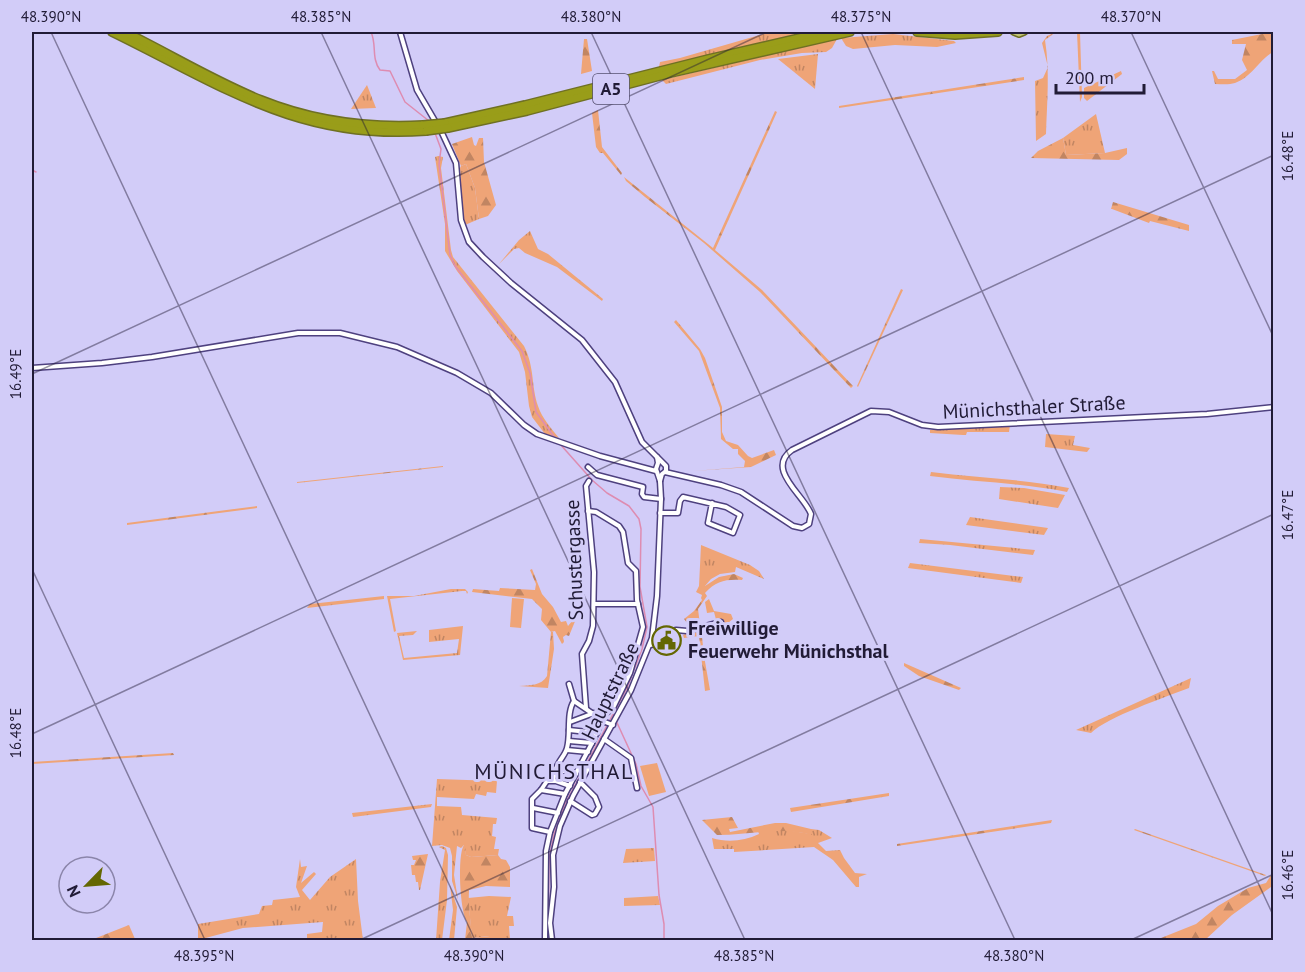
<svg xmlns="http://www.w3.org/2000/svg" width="1305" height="972" viewBox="0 0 1305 972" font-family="'PT Sans',sans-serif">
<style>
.grass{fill:url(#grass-tufts)}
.forest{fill:url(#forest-firs)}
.pitch{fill:#efa477}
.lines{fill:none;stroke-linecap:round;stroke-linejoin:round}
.stream{stroke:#de8cb1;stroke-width:1.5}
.minor-casing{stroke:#4e417f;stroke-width:7}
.major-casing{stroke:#6f7023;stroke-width:8}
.highway-casing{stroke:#6f7023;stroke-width:10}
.minor{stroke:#fff;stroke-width:4}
.major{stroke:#c2c475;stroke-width:5}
.highway{stroke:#999d19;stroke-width:7}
.highway-bridge-casing{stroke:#6f7023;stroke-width:10;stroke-linecap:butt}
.highway-bridge{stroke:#999d19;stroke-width:7}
.ticks{fill:none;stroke:#211b36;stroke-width:1.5;stroke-opacity:0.45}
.labels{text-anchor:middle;stroke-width:6;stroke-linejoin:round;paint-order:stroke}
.shield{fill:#d2ccf8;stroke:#565070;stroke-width:1.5}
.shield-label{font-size:18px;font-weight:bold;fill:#211b36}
.street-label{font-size:20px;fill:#211b36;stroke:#d2ccf8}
.poi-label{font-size:20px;font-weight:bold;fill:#211b36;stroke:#d2ccf8;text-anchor:start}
.quarter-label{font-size:22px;letter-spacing:1.5px;fill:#211b36;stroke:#d2ccf8}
.neatline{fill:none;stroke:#211b36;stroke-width:2}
.ticks-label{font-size:15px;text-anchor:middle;fill:#211b36}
</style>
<defs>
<pattern id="grass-tufts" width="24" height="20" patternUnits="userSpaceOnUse" patternTransform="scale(1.5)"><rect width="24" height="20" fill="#efa477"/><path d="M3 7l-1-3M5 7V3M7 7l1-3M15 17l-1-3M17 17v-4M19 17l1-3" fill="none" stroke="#c18562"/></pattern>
<pattern id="forest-firs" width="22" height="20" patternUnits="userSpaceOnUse" patternTransform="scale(1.5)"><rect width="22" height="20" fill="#efa477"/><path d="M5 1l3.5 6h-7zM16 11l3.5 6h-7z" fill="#c18562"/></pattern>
</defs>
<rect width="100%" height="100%" fill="#d2ccf8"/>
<g class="grass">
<polygon points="770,32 806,32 659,67 660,62 680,58"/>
<path d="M 1056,32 L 1045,40 C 1050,71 1047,103 1046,134 L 1036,141 L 1035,81 L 1043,78 L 1048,67 L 1042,43 L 1047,36 Z"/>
<polygon points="1077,32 1080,32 1082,97 1080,102"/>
<polygon points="893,34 954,41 956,43 937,47 895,45 853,49 846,46 841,38"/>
<polygon points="837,39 832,48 826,52 802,53 760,60 666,84 662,80"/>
<polygon points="818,54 815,89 778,59"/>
<polygon points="367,85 376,108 351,109"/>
<polygon points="1096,114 1105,153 1066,155 1063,138"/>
<path d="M 438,156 L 443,157 L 441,168 L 451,250 L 453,257 L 524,346 C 535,368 531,386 538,406 C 542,418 551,428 559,438 L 545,434 L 532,417 L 529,406 L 525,372 L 519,352 L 457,271 L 445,251 L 445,224 L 435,157 Z"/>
<polygon points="466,164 475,188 479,219 465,225 462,209 460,168 461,166"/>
<polygon points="530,231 538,249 548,254 603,299 602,301 557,267 525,253 519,248 514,249 499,264 519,240"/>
<polygon points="1010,425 1009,432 967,432 966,435 963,435 930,433 930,430"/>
<polygon points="1046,434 1075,436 1073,445 1090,448 1087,452 1045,447"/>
<path d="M 931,472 C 977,478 1024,479 1069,488 L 1067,492 C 1022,483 976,482 930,476 Z"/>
<polygon points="1000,487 1024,488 1065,495 1058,508 999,499"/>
<polygon points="970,517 1048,528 1044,535 966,525"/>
<polygon points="920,539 1035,550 1033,555 950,545 919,543"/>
<polygon points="701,545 750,565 759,571 764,579 736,567 735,572 720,574 711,579 705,586 699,586"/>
<polygon points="910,563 1023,577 1021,583 908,568"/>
<polygon points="451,589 465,589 468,592 467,594 466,591 462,591 390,599 396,631 394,632 387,596 414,596"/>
<polygon points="384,596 384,599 307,608 310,604"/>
<polygon points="709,599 714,611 731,614 733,619 724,626 718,627 714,612 707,613 705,602"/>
<polygon points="463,626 460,655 403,660 397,633 417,631 413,635 399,636 404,658 457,653 459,639 429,642 429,630"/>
<path d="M 551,632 L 553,632 L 554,649 L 548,688 L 519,686 C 530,685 541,686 547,676 Z"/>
<path d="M 1191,678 L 1189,688 C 1166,697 1107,717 1091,733 L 1076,730 Z"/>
<polygon points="437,779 497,781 496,793 487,792 486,796 476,794 474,799 437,797 437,806 461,807 462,815 497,818 496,824 493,824 492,836 496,837 494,849 499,849 498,855 471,857 466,855 464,845 461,848 457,846 454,875 458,900 452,881 452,856 450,848 442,845 432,846"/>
<polygon points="432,804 431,807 353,817 352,813"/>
<path d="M 780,829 L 811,834 L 811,829 L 819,830 L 832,838 L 818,843 L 826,851 L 840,850 L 844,858 L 855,873 L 867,874 L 859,877 L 859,887 L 856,887 L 833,860 L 814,847 L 734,852 L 734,849 L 714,849 L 712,838 C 728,843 744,841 759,834 L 758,831 Z"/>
<polygon points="442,846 446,848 448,855 447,900 442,940 436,940 440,882 445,850 439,847"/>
<polygon points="654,848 655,861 623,863 626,849"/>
<polygon points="300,859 301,867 307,866 301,883 314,872 316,874 302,890 310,900 330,877 356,859 358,901 363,940 307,940 307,934 322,932 323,922 243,928 198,940 198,924 259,914 262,906 272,905 273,900 300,897 296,887"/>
<polygon points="450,885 457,907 454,940 449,940 453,910"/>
<polygon points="489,896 511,897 507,916 513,916 514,926 509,926 510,940 489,940 489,936 472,938 468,898"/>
<polygon points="658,896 660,905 624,906 624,898"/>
</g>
<g class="forest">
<path d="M 1272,32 L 1273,32 L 1273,52 C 1259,60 1251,78 1235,83 C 1229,85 1221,84 1215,84 L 1212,71 L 1214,71 L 1218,79 L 1235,79 L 1247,70 L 1242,60 L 1246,44 L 1232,44 L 1232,40 Z"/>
<polygon points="584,39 587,39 592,71 581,74"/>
<polygon points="1121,71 1122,74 1087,101 1084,98 1084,88"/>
<polygon points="1024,77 1024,80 839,108 839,106"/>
<polygon points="598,110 602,147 622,173 621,175 603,153 600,153 596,147 592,113"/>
<polygon points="775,111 777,112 715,250 762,290 853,386 851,388 760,292 704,243 645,197 626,181 624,177 713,248"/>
<polygon points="472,137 474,145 476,146 479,138 483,138 484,162 496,205 488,216 479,219 475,188 466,164 461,166 452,144"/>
<polygon points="1063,138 1066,155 1105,153 1127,148 1127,154 1119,160 1031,158 1038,151"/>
<polygon points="1113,202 1189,225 1189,231 1150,221 1149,223 1112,209 1111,209"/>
<polygon points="901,289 903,290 858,387 857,386"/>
<polygon points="676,320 700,349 705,358 722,407 722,432 726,441 738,445 748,456 752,458 774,450 776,455 751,467 693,471 744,467 745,461 738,454 738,449 733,449 721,439 720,408 699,351 674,322"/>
<polygon points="443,466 443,467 297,483 297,482"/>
<polygon points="257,506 257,508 127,525 127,523"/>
<polygon points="532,569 542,594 553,607 561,622 566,621 568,626 578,614 569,636 566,635 563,637 564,642 562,644 555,631 551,632 541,620 542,609 532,599 472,592 473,589 499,591 500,588 535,590 536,584 530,570"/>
<path d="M 734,574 L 743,578 L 742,580 C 726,579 716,581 705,593 L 707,596 L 698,609 L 700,625 L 692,629 L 684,619 L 694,611 L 702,600 L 701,598 L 702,595 L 696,592 L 699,586 L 705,586 L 719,577 Z"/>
<polygon points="701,627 704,656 710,690 705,691 699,636 684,638 683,635"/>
<polygon points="904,663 961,688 959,690 919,676 904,666"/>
<polygon points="173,753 174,755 32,764 32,762"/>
<polygon points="889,793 889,796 791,812 790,808"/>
<path d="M 732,817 L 738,828 L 729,829 L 730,832 L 775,823 L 786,823 L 811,829 L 812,835 C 777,826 751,835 717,835 L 702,820 Z"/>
<polygon points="1052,820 1051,823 897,846 897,844"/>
<polygon points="1135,829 1266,875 1265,876 1134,830"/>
<path d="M 464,845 L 465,845 L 466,855 L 471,857 L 498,855 L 501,859 L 506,860 L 510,867 L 510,887 L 486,886 L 469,890 C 468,907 471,921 472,938 L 490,936 L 489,940 L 465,940 L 467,922 C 460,913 457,854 464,845 Z"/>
<polygon points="428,854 420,890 419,890 418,882 416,882 415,875 412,875 411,865 414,865 416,860 413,860 412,856"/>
<polygon points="1273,872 1273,888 1271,887 1232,915 1205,940 1156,940 1196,924 1218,906 1248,888 1266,883"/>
<polygon points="129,925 135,939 132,940 91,940"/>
</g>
<g class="pitch">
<polygon points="512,598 524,599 521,628 510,627"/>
<polygon points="657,763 666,792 649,796 640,766"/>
</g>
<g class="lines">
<g class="stream">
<path d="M 371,32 C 377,45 371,58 380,70 L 390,71 L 405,102 L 429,121"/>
<polyline points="435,133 441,149 439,164 450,255 455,266 522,351 530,373 536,412 555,438"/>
<polyline points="32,170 36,172"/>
<polyline points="613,714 636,764 641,786 653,807 659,895 664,924 664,940"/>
<polyline points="548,940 549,860 554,834 565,804 627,688 642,649 647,627 640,587 641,529 639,519 629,506 607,493 592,480 560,444"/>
</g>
<defs>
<g id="minor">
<polyline points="400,32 417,90 442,133 456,163 461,220 469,242 483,257 511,283 582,340 615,382 642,442 666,466 666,471 662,474 660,481"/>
<polyline points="32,368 102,363 152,357 298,333 340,333 397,347 457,373 491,393 524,425 537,434 600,456 656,471"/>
<polyline points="588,467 597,475 643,487 642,494 644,497 661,499"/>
<path d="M 665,472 L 721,485 L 741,492 L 793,526 L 802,528 L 809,524 L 811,514 C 804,495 765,469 792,450 L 871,411 L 889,412 L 922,425 L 938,427 L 1207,414 L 1274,407"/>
<polyline points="660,513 678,513 680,501 683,497 726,507 740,515 733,533 708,523 712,503"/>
<polyline points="594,604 638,604"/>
<polyline points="650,645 655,644 664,636 676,630 687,631 721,622"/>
<polyline points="569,684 574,701"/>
<path d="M 574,701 C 566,713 571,734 567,748 C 565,756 558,761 556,769 L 576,774"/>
<polyline points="574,701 605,722 613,725"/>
<polyline points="586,708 582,654 589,641 593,626 594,572 586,486 589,481"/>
<polyline points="570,722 594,713"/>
<polyline points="569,730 597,733"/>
<polyline points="604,739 631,758 637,788"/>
<polyline points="569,741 592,743"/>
<polyline points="567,750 588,752"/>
<polyline points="553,780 556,769"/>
<polyline points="541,790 565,794"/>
<polyline points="570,801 592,815 595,814 599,807 595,797 580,782"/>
<polyline points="533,808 558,813"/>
<polyline points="550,832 532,828 532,799 541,790 547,781 556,781 570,786"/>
<polyline points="545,940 546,851 550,832 565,794 592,743 605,714 613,708 630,673 643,627 637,600 636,571 628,563 623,532 619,526 596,512 588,511"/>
<polyline points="552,940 550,923 554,887 553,855 560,826 573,796 631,690 652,638 657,596 661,499 660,481 656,469 658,463 657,457"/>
</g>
<polyline id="major" points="1014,32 1019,34 1024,32"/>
<g id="highway">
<path d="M 112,32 C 221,85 299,141 426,131"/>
<path d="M 125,32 C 170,54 214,81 261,100 C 313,121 367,128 423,125"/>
<polyline points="917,32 955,35 998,32"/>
<polyline points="445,123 525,105 708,59 825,32"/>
<polyline points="448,128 527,111 671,73 850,32"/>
</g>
</defs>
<use href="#minor" class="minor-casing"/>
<use href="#major" class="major-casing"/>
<use href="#highway" class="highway-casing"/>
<use href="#minor" class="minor"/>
<use href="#major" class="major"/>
<use href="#highway" class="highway"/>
<defs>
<g id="highway-bridge">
<polyline points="423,125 445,123"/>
<polyline points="426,131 448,128"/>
</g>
</defs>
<use href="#highway-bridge" class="highway-bridge-casing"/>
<use href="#highway-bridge" class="highway-bridge"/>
</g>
<path class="ticks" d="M 51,32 L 475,940M 321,32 L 745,940M 591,32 L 1015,940M 861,32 L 1274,917M 1131,32 L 1274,338M 32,374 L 767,32M 32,569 L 205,940M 32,734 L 1274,155M 360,940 L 1274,514M 1131,940 L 1274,874"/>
<defs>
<symbol id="civic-ring" viewBox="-11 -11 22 22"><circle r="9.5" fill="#d2ccf8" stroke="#646702" stroke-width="1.5"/><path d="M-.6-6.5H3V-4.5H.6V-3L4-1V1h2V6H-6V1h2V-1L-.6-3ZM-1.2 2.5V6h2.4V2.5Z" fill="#646702"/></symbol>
</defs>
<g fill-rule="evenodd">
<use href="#civic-ring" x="650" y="624" width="33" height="33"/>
</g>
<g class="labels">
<rect class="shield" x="593" y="74" width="36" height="30" rx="4.5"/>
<g class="shield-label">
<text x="611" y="95">A5</text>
</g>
<g class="street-label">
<text transform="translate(1034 407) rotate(-3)" y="7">Münichsthaler Straße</text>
<text transform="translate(574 560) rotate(-92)" y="7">Schustergasse</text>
<text transform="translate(610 691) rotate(-64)" y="7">Hauptstraße</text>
</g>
<g class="poi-label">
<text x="688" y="635">Freiwillige<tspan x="688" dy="23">Feuerwehr Münichsthal</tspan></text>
</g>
<g class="quarter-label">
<text x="554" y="779">MÜNICHSTHAL</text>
</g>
</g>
<rect width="1305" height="972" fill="none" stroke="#d2ccf8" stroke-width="66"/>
<g transform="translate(87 885) rotate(245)"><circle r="28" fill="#d2ccf8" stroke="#8b85aa" stroke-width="1.5"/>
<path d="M0-4.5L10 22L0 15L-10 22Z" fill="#646702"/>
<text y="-9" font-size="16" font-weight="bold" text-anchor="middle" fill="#211b36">N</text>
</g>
<path d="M1056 84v9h88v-9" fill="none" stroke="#211b36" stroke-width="3"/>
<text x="1065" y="84" font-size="18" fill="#211b36" stroke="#d2ccf8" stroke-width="4.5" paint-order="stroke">200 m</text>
<rect x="33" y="33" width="1239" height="906" class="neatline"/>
<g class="ticks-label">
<text x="51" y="22">48.390°N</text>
<text x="321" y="22">48.385°N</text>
<text x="591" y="22">48.380°N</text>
<text x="861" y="22">48.375°N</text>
<text x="1131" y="22">48.370°N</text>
<text transform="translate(1288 156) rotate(-90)" y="5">16.48°E</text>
<text transform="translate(16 374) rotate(-90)" y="5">16.49°E</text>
<text transform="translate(1288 515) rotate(-90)" y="5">16.47°E</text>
<text transform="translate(16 733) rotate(-90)" y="5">16.48°E</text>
<text transform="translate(1288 875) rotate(-90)" y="5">16.46°E</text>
<text x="204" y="961">48.395°N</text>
<text x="474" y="961">48.390°N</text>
<text x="744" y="961">48.385°N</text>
<text x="1014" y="961">48.380°N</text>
</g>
</svg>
